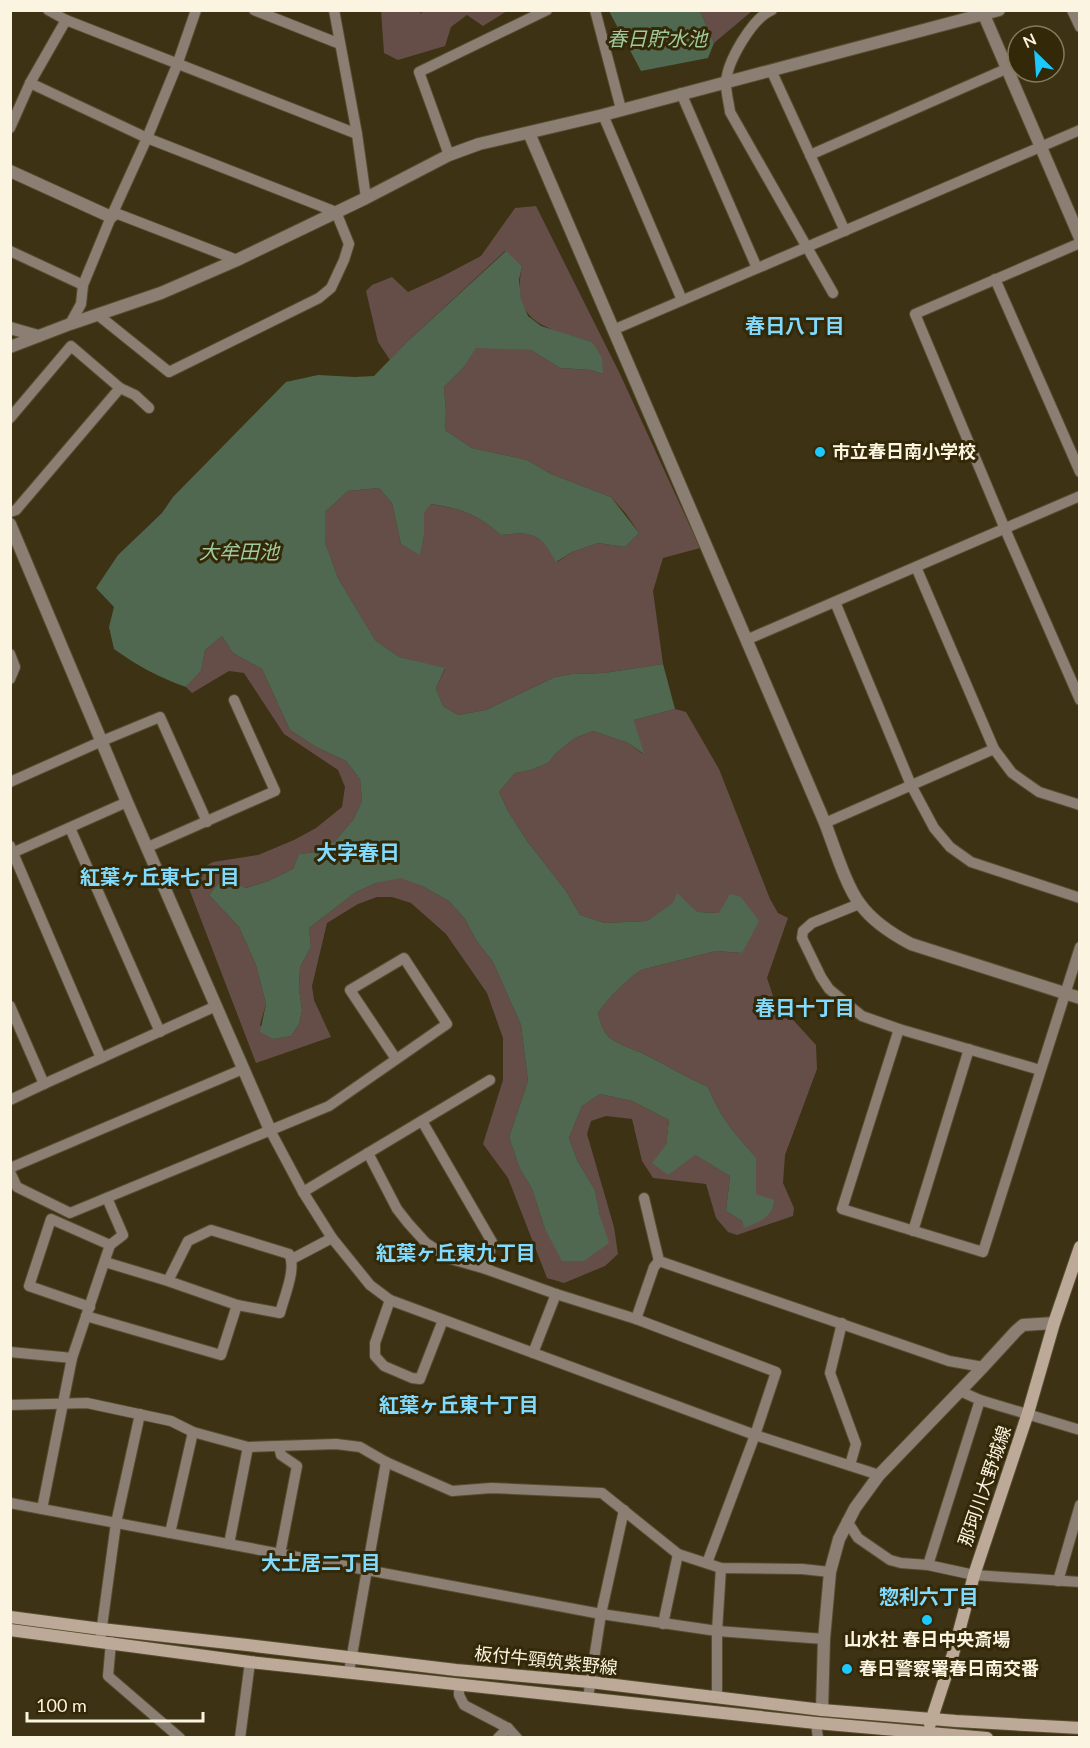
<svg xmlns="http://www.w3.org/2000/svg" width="1090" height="1748" viewBox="0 0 1090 1748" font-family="Lato,'Noto Sans JP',sans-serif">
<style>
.green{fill:#654e48}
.water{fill:#516850}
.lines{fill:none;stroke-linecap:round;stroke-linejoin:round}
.minor-casing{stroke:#574d30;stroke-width:12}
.tertiary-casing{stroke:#574d30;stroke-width:14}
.secondary-casing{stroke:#574d30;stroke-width:14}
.minor{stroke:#8b7f74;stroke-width:10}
.tertiary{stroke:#8b7f74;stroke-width:12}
.secondary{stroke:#bda998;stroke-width:12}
.poi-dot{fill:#1dc9fc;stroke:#332807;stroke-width:2}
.labels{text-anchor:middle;stroke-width:6;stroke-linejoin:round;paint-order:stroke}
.poi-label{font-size:18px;font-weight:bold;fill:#faf4e1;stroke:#332807;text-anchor:start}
.street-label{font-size:18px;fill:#faf4e1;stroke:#332807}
.water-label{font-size:20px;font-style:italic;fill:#a0cb9f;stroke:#332807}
.neighbourhood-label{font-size:20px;font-weight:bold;fill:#80dbfe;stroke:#332807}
.quarter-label{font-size:21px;font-weight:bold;fill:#80dbfe;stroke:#332807}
</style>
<rect width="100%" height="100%" fill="#3d3213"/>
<g class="green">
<polygon points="423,10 507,11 483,26 467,15 451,27 445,46 398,60 384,53 381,11 420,11 421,14"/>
<polygon points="700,11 752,11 714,43"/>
<path d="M 536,206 L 620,374 L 700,548 L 663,558 L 653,591 L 663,664 L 604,673 L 572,674 L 555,677 L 486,710 L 458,715 L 443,706 L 436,688 L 445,669 L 399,657 L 375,640 L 338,578 L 325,542 L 324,513 L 348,491 L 379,488 L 392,503 L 401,544 L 420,554 L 424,536 L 424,513 L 430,504 C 462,509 477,514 501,535 C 533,531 541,534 557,562 L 572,552 L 598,543 L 625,547 L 639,533 L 626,514 L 611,497 L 551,474 L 527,460 L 472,448 L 445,430 L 446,413 L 444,387 L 464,367 L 476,347 L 531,350 L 560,368 L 591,370 L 603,374 L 592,342 C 547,328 510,325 522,266 L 505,251 L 408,341 L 390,360 L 378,342 L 366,291 L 372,285 L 392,277 L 408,292 L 443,276 L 481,256 L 515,208 Z"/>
<path d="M 222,636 L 233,653 L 262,669 L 290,730 L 316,747 L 346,761 L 360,779 L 362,801 L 353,820 L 335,841 L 316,852 L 299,854 L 293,869 L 268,881 L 245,888 L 222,879 L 209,895 L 239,927 L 256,965 L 266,1004 L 260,1025 L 274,1039 L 291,1036 L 299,1024 L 302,1011 L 299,989 L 300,967 L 311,947 L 309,928 L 356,892 L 376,883 L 401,877 L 422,886 L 449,901 L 465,919 L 476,940 L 493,962 L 521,1025 L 528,1081 L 509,1137 L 520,1169 L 532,1189 L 545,1229 L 600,1216 L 595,1190 L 578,1162 L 569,1138 L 582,1106 L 600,1094 L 632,1101 L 669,1120 L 666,1145 L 695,1155 L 730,1176 L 726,1211 L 742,1221 L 744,1227 L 756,1194 L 756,1157 C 733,1132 721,1118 708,1087 C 686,1077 666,1065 644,1054 C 633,1049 621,1046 610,1038 C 603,1032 600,1021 598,1013 C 610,996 624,982 641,970 L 716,951 L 742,953 L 719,913 L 697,912 L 674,903 L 647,921 L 605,923 L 580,915 L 566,891 L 527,841 L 508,811 L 499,792 L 515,773 L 531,770 L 548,763 L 556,753 L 575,738 L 593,731 L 628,743 L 643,754 L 634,720 L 675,709 L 686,712 L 719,769 L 770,899 L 778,913 L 788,918 L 767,978 L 774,999 L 816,1045 L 817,1069 L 785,1155 L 783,1183 L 794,1208 L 793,1216 L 737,1235 L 728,1232 L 716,1218 L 706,1184 L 653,1178 L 642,1161 L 632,1119 L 606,1116 L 591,1121 L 587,1134 L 614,1227 L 618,1254 L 605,1266 L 564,1283 L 547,1278 L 508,1178 L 483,1144 L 503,1080 L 503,1038 L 487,993 L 446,934 L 411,903 L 392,897 L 377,897 L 358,904 L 327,923 L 312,986 L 314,1000 L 331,1037 L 256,1063 L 185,878 L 213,862 L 258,855 L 294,840 L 316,828 L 342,807 L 345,787 L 338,770 L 284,734 L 244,673 L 229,671 L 192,693 L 186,687 L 201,671 L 205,650 Z"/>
</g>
<g class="water">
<polygon points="609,11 700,11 714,43 708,58 641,71"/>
<path d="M 506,251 L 522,266 L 519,280 L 521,299 L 528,316 L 541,326 L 592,342 L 602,358 L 603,374 L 591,370 L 560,368 L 531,350 L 476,348 L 464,367 L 444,387 L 446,413 L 445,430 L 472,448 L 527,460 L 551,474 L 611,497 L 639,533 L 625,547 L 598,543 L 572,552 L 556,562 C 541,534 533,531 501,535 C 477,514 462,509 431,504 L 424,513 L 424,536 L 420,555 L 401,544 L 392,503 L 379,488 L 348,491 L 325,512 L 325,542 L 338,578 L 375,640 L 399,657 L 445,668 L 436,688 L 443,706 L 458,715 L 486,710 L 555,677 L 572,674 L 604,673 L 663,664 L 675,709 L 634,720 L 644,754 L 628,743 L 593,731 L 575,738 L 556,753 L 548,763 L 531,770 L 515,773 L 499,792 L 508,811 L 527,841 L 566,891 L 580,915 L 605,923 L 647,921 L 673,903 L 677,893 L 697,912 L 719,913 L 730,894 L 741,897 L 759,921 L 742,953 L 716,951 L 641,970 C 624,982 610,996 598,1013 C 600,1021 603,1032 610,1038 C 621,1046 633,1049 644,1054 C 666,1065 686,1077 708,1087 C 721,1118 733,1132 756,1157 L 756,1194 L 774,1200 C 773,1218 758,1222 744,1228 L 742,1221 L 726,1211 L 730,1176 L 695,1155 L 668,1175 L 652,1163 L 666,1145 L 669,1120 L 632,1101 L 600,1094 L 582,1106 L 569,1138 L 578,1162 L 595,1190 L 600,1216 L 609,1243 L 584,1261 L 562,1261 L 545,1229 L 532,1189 L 520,1169 L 509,1137 L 528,1081 L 521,1025 L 493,962 L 476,940 L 465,919 L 449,901 L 422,886 L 401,878 L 376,883 L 356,892 L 309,928 L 311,947 L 300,967 L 299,989 L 302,1011 L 299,1024 L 291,1036 L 274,1039 L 260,1032 L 266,1004 L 256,965 L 239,927 L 209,895 L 222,879 L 246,888 L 268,881 L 293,869 L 299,854 L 316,852 L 335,841 L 353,820 L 362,801 L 360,779 L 346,761 L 316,747 L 290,730 L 262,669 L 233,653 L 222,636 L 205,650 L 201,671 L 186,687 C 160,678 136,665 114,649 L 109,627 L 114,607 L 96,588 L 118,555 L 162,513 L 173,497 L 286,382 L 318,375 L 355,377 L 374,376 L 408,341 Z"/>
</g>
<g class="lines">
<defs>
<g id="minor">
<polyline points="48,10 66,20 357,134"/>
<polyline points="254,10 340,44"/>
<polyline points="334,10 357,134 366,198"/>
<polyline points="595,10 621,109"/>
<path d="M 772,10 C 752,18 726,63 726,84 C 726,93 729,103 730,112 L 833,293"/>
<polyline points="1072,10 1080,27"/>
<polyline points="771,70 845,231"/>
<polyline points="30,83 147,138 336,212 349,244 344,260 331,288 319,298 169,372 98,315"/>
<polyline points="681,93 757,268"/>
<polyline points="603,115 682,300"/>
<polyline points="10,128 30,83 66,20"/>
<polyline points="449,155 419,72 547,10"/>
<polyline points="810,155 1006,69"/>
<polyline points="111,217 118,214 237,260"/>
<polyline points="1080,243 915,314 1005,529 1080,700"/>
<polyline points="10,251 83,285"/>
<polyline points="995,279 1080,472"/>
<polyline points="70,324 81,304 83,285 111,217 147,138 177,65 196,10"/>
<polyline points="613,330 1080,130"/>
<polyline points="120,388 135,395 149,408"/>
<polyline points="10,418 71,346 120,388 16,510 10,512"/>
<polyline points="916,567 994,749 1012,773 1039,792 1080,805"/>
<polyline points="835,602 911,785 934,828 950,847 971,862 1080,898"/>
<polyline points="746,640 1080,496"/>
<polyline points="10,654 15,667 10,679"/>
<polyline points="10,782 102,741 160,717 207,822"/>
<polyline points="825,823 994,749"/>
<polyline points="70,828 160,1032"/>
<polyline points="10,846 101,1058"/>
<polyline points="148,847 275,791 234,700"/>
<polyline points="10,854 127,802"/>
<polyline points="859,904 812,923 803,931 802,938 821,977 829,989 862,1016 899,1029 1040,1070"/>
<polyline points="10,1006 44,1084 216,1006"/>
<polyline points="899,1029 842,1209 983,1252 1080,947"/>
<polyline points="10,1100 44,1084"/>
<polyline points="422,1121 492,1242 486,1269"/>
<polyline points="270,1130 303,1192 332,1238 370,1285 390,1300 755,1435 879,1475"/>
<polyline points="368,1153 397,1209 408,1223 426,1243 451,1259 486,1269 556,1294 636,1319 776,1372 755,1435 707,1563"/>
<polyline points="10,1168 243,1069"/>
<polyline points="10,1172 17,1187 70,1213 329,1106 447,1024 404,958 350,990 396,1059"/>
<polyline points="303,1192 490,1080"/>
<polyline points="644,1198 659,1261"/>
<polyline points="913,1231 969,1049"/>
<polyline points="292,1259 332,1238"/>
<path d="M 105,1262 L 168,1281 L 237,1305 L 280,1313 C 284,1297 297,1268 289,1254 L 211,1230 L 188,1241 L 168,1281"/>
<polyline points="390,1300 375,1343 375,1356 384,1366 412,1378 420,1379 443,1320"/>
<polyline points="90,1307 29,1286 51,1219 110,1245"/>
<polyline points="86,1316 221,1355 237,1305"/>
<polyline points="636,1319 654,1267 659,1261 949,1361 983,1367"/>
<polyline points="842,1323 830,1373 856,1444 850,1465"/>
<polyline points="10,1352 72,1358"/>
<polyline points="533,1353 556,1294"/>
<polyline points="960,1391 980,1400 1080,1430"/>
<polyline points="10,1405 87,1403 171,1421 193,1432 248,1447 336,1444 360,1447 386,1462 452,1491 491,1488 602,1493 678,1554 721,1568 802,1569 830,1572"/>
<polyline points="279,1447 281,1455 297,1466 280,1554"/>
<polyline points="10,1503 601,1614 717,1631 824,1639"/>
<polyline points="42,1509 72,1358 110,1245 123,1235 107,1198"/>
<polyline points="847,1521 858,1538 890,1560 901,1563 928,1565 974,1575 1080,1582"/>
<polyline points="170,1533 193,1432"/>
<polyline points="229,1544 248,1447"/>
<polyline points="928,1565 980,1400"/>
<polyline points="1058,1581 1080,1505"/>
<polyline points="663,1624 678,1554"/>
<polyline points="100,1641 116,1523 140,1414"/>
<polyline points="111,1642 108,1676 180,1738"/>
<polyline points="349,1672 386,1462"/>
<polyline points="459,1684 459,1695 464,1705 508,1728 517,1738"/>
<polyline points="717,1697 717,1631 721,1568"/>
<polyline points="588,1698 601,1614 624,1510"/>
<polyline points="816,1723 818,1738"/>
<polyline points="240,1738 250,1662"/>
<polyline points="498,1738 508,1728"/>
</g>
<g id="tertiary">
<polyline points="984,15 1080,238"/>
<path d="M 529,133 L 825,823 C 834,846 846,886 860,904 C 873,922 892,934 911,944 L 1080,998"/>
<polyline points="10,171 111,217"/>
<polyline points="10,328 38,336"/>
<polyline points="10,347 70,324 161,293 237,260 366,198 449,155 479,144 603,115 999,10"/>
<polyline points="10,524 127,802 270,1130"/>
<polyline points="822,1710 824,1639 830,1572 839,1539 855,1508 879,1475 983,1367 1016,1331 1023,1325 1054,1323"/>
</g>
<g id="secondary">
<polyline points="10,1617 101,1629 247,1645 456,1670 590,1682 822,1710 956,1721 1080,1728"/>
<polyline points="10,1630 250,1662 816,1723 987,1738"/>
<polyline points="930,1724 953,1654 974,1575 1028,1413 1054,1323 1080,1247"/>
</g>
</defs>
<use href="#minor" class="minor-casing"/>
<use href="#tertiary" class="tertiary-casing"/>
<use href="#secondary" class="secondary-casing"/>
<use href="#minor" class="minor"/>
<use href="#tertiary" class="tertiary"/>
<use href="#secondary" class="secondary"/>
</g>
<g class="poi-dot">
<circle cx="820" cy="452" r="6"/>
<circle cx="927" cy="1620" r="6"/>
<circle cx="847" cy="1669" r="6"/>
</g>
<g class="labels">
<g class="poi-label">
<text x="832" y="458">市立春日南小学校</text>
<text x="927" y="1646" text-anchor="middle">山水社 春日中央斎場</text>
<text x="859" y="1675">春日警察署春日南交番</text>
</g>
<g class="street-label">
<text transform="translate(985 1486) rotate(-71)" y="6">那珂川大野城線</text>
<text transform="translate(546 1661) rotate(6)" y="6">板付牛頸筑紫野線</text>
</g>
<g class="water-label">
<text x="657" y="46">春日貯水池</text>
<text x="239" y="559">大牟田池</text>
</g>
<g class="neighbourhood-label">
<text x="795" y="333">春日八丁目</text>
<text x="160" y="884">紅葉ヶ丘東七丁目</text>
<text x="805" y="1015">春日十丁目</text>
<text x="456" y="1260">紅葉ヶ丘東九丁目</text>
<text x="459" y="1412">紅葉ヶ丘東十丁目</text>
<text x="321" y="1570">大土居二丁目</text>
<text x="929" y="1604">惣利六丁目</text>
</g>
<g class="quarter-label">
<text x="358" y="860">大字春日</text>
</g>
</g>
<rect width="1090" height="1748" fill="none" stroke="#faf4e1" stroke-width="24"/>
<g transform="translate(1036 54) rotate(335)"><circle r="28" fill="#332807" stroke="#837a5e" stroke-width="1.5"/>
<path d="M0-4.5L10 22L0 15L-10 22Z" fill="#1dc9fc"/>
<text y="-9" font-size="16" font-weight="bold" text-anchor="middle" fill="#faf4e1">N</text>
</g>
<path d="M27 1712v9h176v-9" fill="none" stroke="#faf4e1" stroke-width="3"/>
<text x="36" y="1712" font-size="18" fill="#faf4e1" stroke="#332807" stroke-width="4.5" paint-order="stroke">100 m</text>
</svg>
